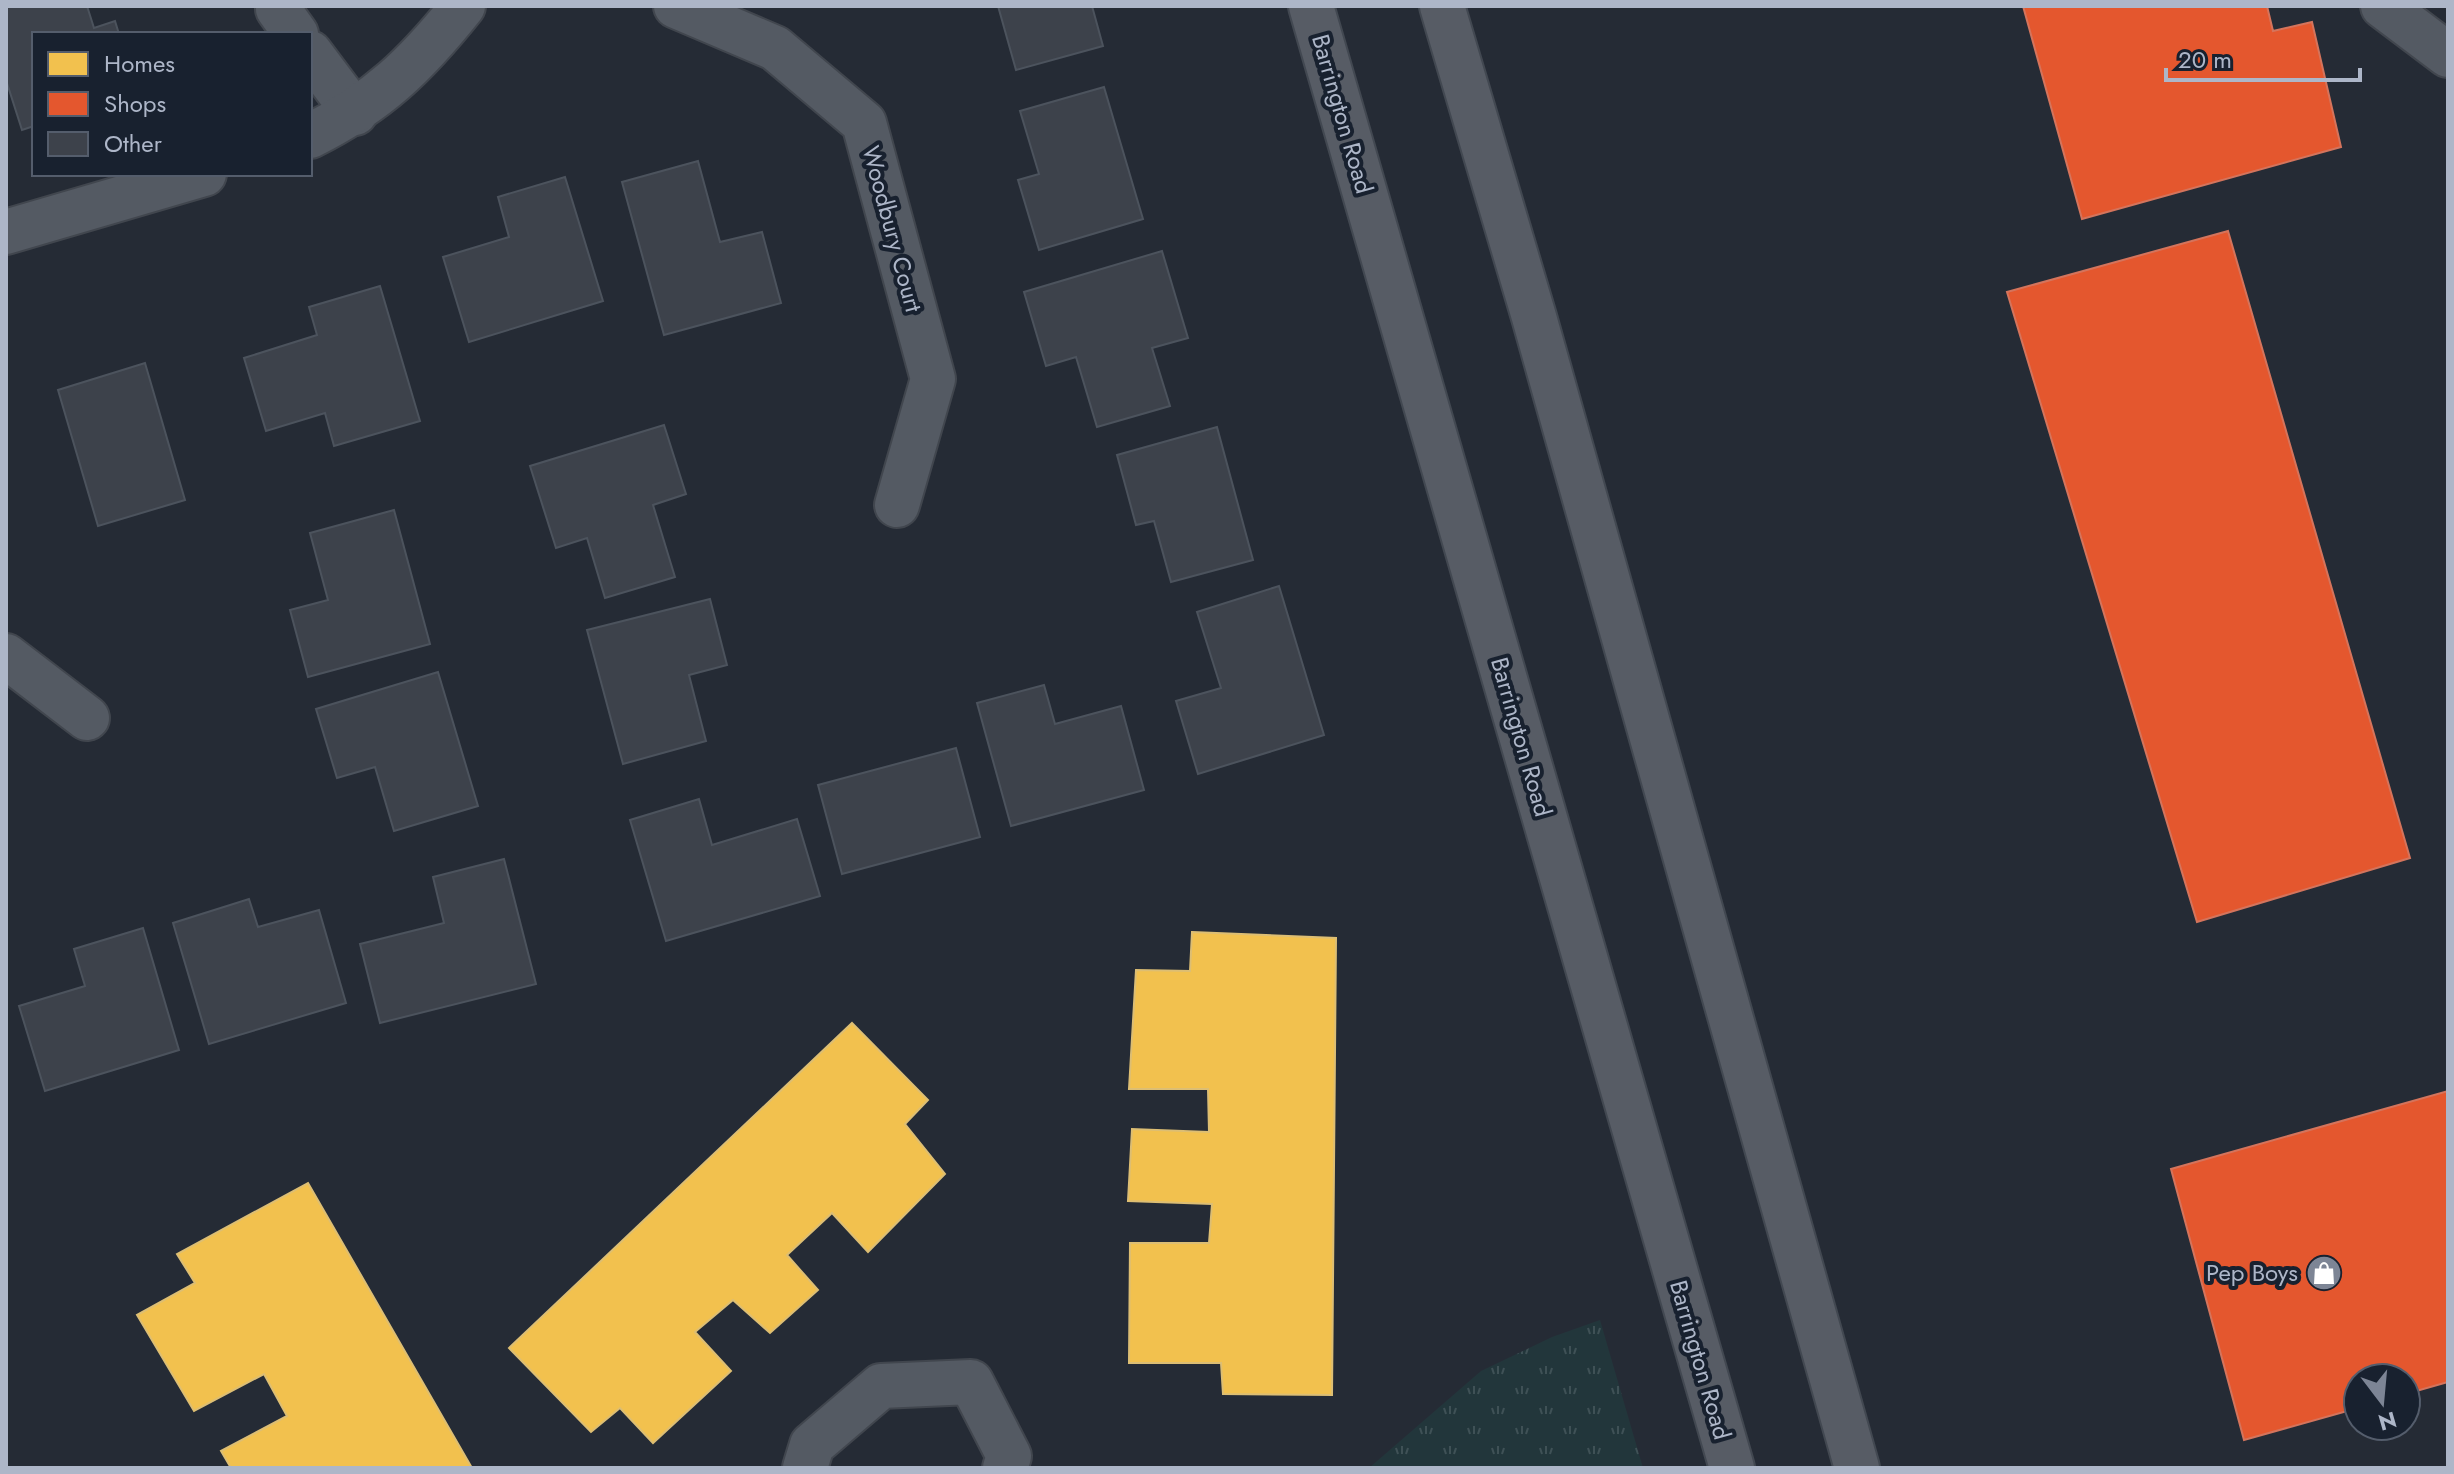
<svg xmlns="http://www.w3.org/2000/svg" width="2454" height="1474" viewBox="0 0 2454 1474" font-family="Jost,sans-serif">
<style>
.grass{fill:url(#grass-tufts)}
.homes{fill:#f2c14e;stroke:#ddbe73;stroke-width:2}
.shops{fill:#e4572e;stroke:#d4745c;stroke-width:2}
.building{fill:#3d424b;stroke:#4c535d;stroke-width:2}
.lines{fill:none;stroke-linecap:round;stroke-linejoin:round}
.minor-casing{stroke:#41464e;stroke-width:48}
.major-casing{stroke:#424851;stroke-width:48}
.minor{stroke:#545a63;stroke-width:44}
.major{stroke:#575c65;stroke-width:44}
.labels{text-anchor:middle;stroke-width:8;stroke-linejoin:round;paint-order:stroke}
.street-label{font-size:24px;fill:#adb6c8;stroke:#18212f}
.poi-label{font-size:24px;fill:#adb6c8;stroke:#18212f;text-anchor:end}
</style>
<defs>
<pattern id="grass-tufts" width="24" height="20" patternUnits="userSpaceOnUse" patternTransform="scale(2)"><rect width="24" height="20" fill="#22363b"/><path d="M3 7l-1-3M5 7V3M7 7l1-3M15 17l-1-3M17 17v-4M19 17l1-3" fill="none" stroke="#3f5156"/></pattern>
</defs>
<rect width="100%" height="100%" fill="#252b35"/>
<polygon class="grass" points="1600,1320 1643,1468 1369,1468 1481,1371 1552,1337"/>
<g class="homes">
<polygon points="1192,932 1336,938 1332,1395 1223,1394 1221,1363 1129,1363 1130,1243 1209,1243 1212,1204 1128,1201 1132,1129 1209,1132 1208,1089 1129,1089 1136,970 1190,971"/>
<polygon points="852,1023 928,1100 905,1124 945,1174 868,1252 832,1213 787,1255 818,1290 770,1333 733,1300 695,1332 731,1371 653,1443 620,1408 591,1432 509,1348"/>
<polygon points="308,1183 472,1468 231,1468 221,1451 287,1416 264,1374 194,1411 137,1315 195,1283 177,1254"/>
</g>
<g class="shops">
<polygon points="2023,6 2267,6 2273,31 2312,22 2341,147 2082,219"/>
<polygon points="2228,231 2410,858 2197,922 2007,292"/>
<polygon points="2448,1091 2448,1382 2406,1394 2406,1378 2358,1378 2358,1408 2244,1440 2171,1169"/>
</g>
<g class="building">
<polygon points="6,6 87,6 94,28 115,21 119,34 34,34 34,126 22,130 6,80"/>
<polygon points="998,6 1092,6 1103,46 1016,70"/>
<polygon points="1104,87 1143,219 1039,250 1018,180 1039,174 1020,111"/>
<polygon points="698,161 720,242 762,232 781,303 664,335 622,182"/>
<polygon points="565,177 603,301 469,342 443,257 509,237 498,197"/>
<polygon points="1162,251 1188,338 1152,348 1170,406 1097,427 1076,357 1046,366 1024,292"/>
<polygon points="380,286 420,421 334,446 325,413 266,431 244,358 317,335 309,307"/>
<polygon points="145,363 185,500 98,526 58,390"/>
<polygon points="664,425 686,494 653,505 675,577 605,598 587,538 556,548 530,466"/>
<polygon points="1217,427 1253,560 1171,582 1154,521 1136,525 1117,455"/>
<polygon points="394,510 430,644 308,677 290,610 328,600 310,533"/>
<polygon points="1279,586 1324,735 1198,774 1176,701 1221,688 1197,612"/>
<polygon points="710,599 727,665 689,675 706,741 623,764 587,630"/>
<polygon points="438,672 478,806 394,831 375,767 337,778 316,709"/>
<polygon points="1044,685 1055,724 1121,706 1144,790 1011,826 977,703"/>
<polygon points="956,748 980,837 842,874 818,785"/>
<polygon points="699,799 712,845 797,819 820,896 666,941 630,820"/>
<polygon points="504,859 536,984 380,1023 360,944 444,923 433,877"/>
<polygon points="249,899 258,927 319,910 346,1003 209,1044 173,923"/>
<polygon points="143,928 179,1050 45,1091 19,1006 85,986 74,949"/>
</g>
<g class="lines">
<defs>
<g id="minor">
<polyline points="676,6 775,48 864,123 933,379 897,505"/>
<polyline points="2383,6 2448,55"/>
<polyline points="278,9 296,34"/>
<polyline points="310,53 355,113"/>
<path d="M 310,136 C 378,102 416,65 463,6"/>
<polyline points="6,232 204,174"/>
<polyline points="6,656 87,718"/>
<polyline points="805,1468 812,1445 881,1386 971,1382 1009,1456 1005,1468"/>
</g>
<g id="major">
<polyline points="1311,6 1732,1468"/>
<polyline points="1442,6 1534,317 1857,1468"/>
</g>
</defs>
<use href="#minor" class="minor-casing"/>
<use href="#major" class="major-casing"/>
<use href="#minor" class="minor"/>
<use href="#major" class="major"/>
</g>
<defs>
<symbol id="shop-disc" viewBox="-11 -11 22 22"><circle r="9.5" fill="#7d8595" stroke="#18212f"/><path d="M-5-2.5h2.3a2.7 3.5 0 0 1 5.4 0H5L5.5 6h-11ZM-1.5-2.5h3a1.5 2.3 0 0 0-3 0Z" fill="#fff"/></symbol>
</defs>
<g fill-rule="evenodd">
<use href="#shop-disc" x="2304" y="1253" width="40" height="40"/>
</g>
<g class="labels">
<g class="street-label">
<text transform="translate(1342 114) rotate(74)" y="8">Barrington Road</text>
<text transform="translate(892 229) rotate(75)" y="8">Woodbury Court</text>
<text transform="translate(1521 737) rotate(74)" y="8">Barrington Road</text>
<text transform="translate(1700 1360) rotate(74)" y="8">Barrington Road</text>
</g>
<g class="poi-label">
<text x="2298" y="1281">Pep Boys</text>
</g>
</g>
<rect width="2454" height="1474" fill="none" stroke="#adb6c8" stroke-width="16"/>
<rect x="32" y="32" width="280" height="144" fill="#18212f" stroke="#545d6c" stroke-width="2"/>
<rect x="48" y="52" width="40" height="24" fill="#f2c14e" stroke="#545d6c" stroke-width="2"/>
<text x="104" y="72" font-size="24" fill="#adb6c8">Homes</text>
<rect x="48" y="92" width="40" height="24" fill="#e4572e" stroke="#545d6c" stroke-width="2"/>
<text x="104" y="112" font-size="24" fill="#adb6c8">Shops</text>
<rect x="48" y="132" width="40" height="24" fill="#3d424b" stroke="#545d6c" stroke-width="2"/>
<text x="104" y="152" font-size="24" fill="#adb6c8">Other</text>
<g transform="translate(2382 1402) rotate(164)"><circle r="38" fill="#18212f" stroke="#545d6c" stroke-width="2"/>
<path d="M0-6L14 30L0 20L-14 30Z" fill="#7d8595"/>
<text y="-12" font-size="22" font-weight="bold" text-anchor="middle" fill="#adb6c8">N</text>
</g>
<path d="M2166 68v12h194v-12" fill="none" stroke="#adb6c8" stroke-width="4"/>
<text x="2178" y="68" font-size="24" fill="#adb6c8" stroke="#18212f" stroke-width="6" paint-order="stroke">20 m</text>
</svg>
